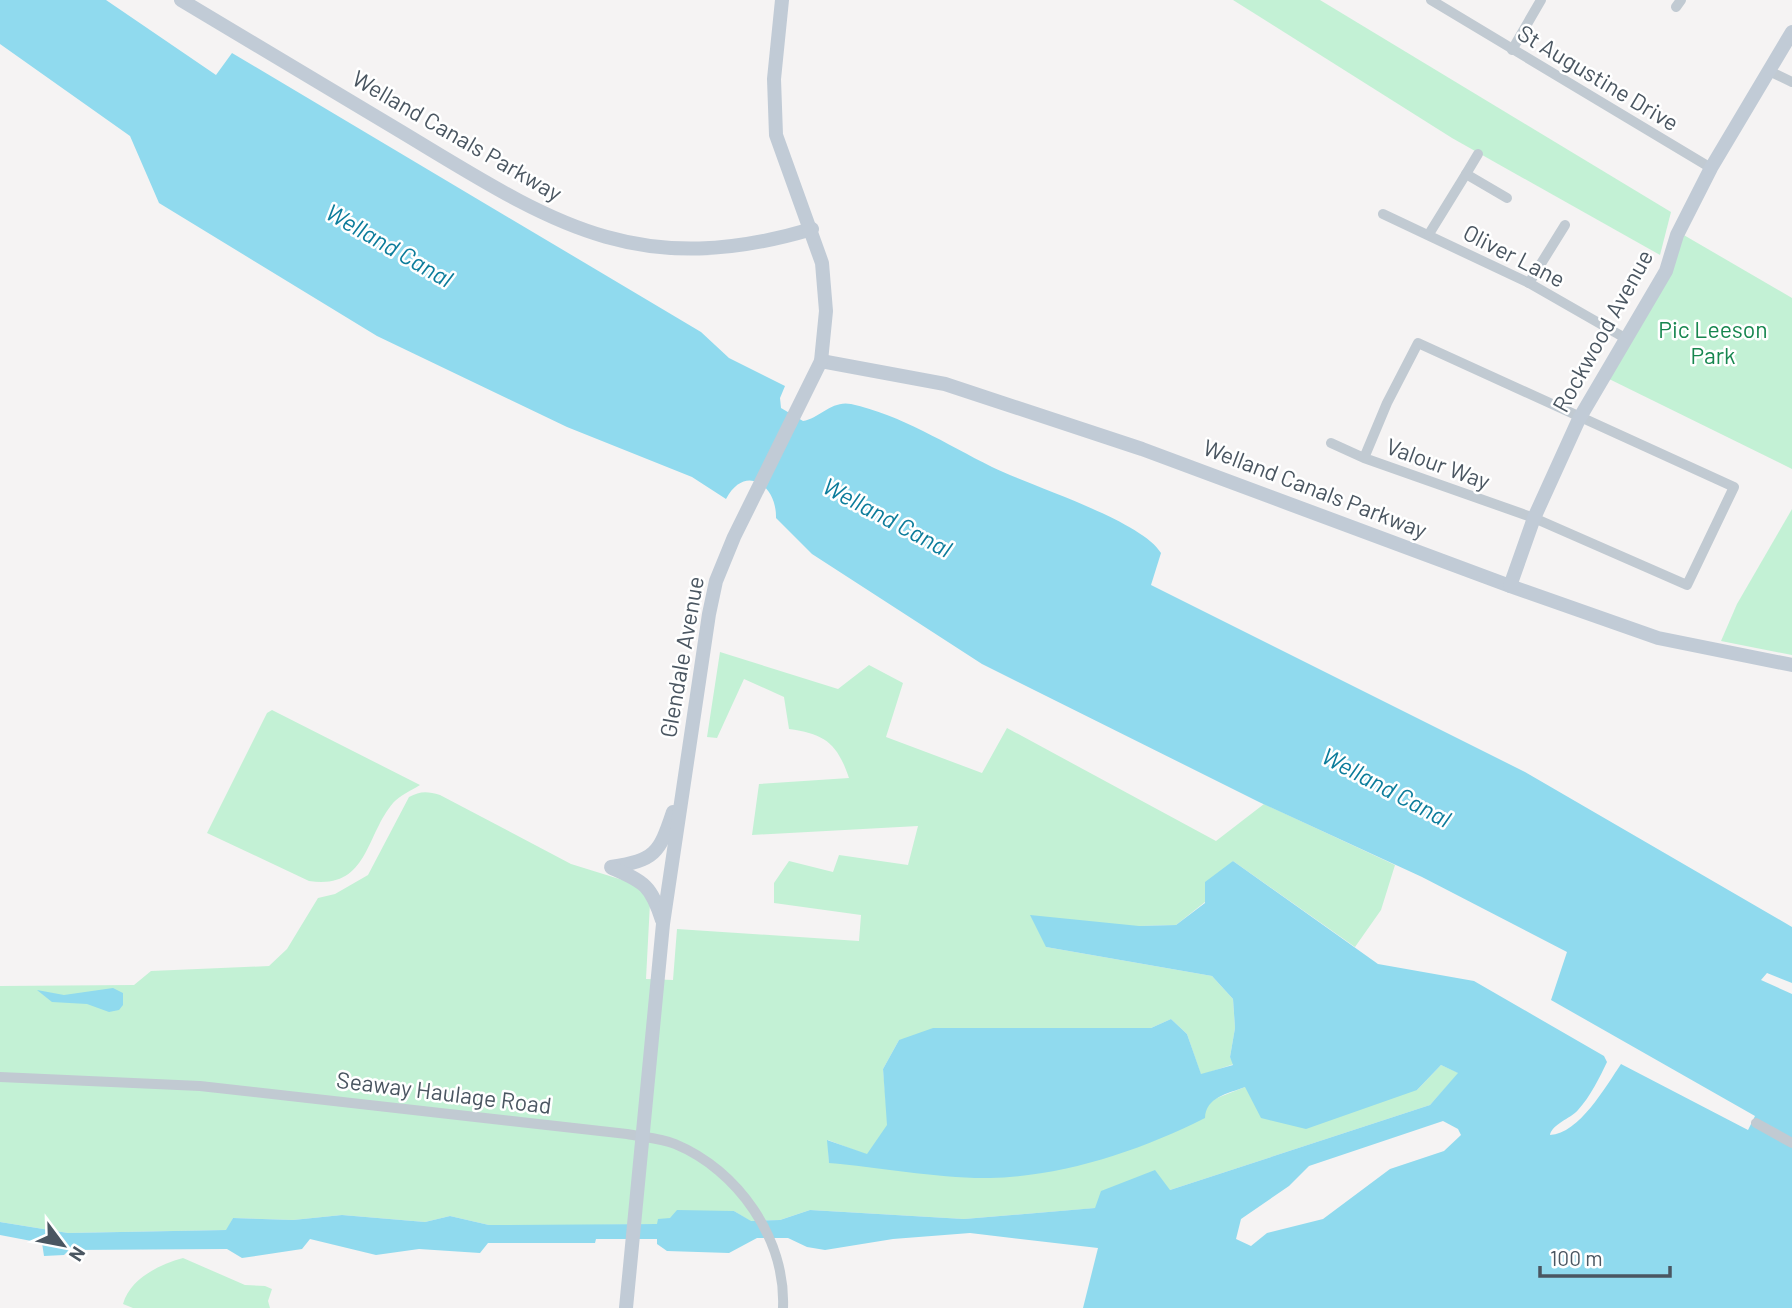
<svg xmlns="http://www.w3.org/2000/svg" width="1792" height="1308" viewBox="0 0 1792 1308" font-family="Barlow,sans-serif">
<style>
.green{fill:#c3f1d5}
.water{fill:#90daee;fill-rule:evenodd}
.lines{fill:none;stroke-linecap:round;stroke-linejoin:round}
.street{stroke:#c1cad2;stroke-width:10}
.secondary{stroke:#c1cbd6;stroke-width:14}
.labels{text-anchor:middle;stroke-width:5;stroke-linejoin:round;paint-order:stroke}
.street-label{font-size:23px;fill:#4a5661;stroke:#fff}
.park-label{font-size:23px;fill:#17864f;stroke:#fff}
.water-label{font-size:24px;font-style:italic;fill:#0c7c9b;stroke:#fff}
</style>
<rect width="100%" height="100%" fill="#f5f3f3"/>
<g class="green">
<polygon points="1233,0 1320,0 1671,212 1660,255 1452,138"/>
<polygon points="1682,234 1792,298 1792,469 1603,376"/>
<polygon points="1792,509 1792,655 1721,641 1737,604"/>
<path d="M 720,652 L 838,689 L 869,665 L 903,683 L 886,737 L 982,773 L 1007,728 L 1216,841 L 1264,804 L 1395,865 L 1381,910 L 1355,947 L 1233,861 L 1205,902 L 1176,925 L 1139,926 L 1046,947 L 1212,976 L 1233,999 L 1235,1028 L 1230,1057 L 1234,1064 L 1201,1075 L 1187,1034 L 1171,1019 L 1151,1028 L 899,1040 L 883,1069 L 888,1125 L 867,1155 L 828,1140 L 829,1163 L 1206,1107 L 1212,1100 L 1245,1087 L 1417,1090 L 1441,1065 L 1459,1073 L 1430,1105 L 1170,1190 L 1102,1191 L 1096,1208 L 964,1219 L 810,1210 L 780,1220 L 750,1221 L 734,1211 L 670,1218 L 658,1224 L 596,1225 L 489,1225 L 450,1216 L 425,1222 L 342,1215 L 293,1220 L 233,1218 L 227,1230 L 68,1233 L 0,1222 L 0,986 L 134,985 L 151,971 L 269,966 L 287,949 L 318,898 L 335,894 L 368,875 L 409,797 C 420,791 427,791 440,795 L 571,864 L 642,886 L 650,903 L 646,979 L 673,980 L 677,929 L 859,941 L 861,915 L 774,903 L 774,883 L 789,861 L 833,872 L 839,855 L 908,865 L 918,826 L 752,835 L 759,784 L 849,778 C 837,743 825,734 789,729 L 784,697 L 744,679 L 717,738 L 707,737 Z"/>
<path d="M 272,710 L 420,785 C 412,790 399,796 393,803 C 365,836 368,890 309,881 L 207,833 L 267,713 Z"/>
<path d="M 183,1258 L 245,1285 L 265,1286 L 272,1289 L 268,1301 L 270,1308 L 133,1308 L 123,1304 C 130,1279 158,1265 183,1258 Z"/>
</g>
<g class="water">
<path d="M 0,0 L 106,0 L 216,75 L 232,53 L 701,332 L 729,358 L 785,386 L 780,398 L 781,408 L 803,421 C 820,418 832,400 851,404 C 901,415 946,444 992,467 C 1030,486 1141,520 1161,553 L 1151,585 L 1525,772 L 1792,927 L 1792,983 L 1767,973 L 1761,980 L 1792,994 L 1792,1308 L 1083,1308 L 1098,1248 L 970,1233 L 893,1239 L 825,1250 L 807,1247 L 788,1238 L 757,1238 L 729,1253 L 667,1251 L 657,1244 L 657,1239 L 596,1239 L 595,1243 L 488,1243 L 480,1253 L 419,1249 L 376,1255 L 310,1239 L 302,1249 L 242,1258 L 227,1249 L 69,1250 L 64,1255 L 44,1256 L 42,1243 L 0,1235 L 0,1222 L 68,1233 L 226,1230 L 233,1218 L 293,1220 L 342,1215 L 425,1222 L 450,1216 L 489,1225 L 657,1224 L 658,1219 L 670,1218 L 677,1210 L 734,1211 L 751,1221 L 780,1220 L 810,1210 L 964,1219 L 1095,1208 L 1101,1191 L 1155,1170 L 1170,1190 L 1430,1105 L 1458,1073 L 1441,1065 L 1417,1090 L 1306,1129 L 1261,1118 L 1245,1087 C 1227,1094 1206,1097 1205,1118 C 1139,1151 1065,1176 990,1178 C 941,1179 878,1167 829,1163 L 827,1140 L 867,1154 L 887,1125 L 883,1069 L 899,1040 L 933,1028 L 1151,1028 L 1171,1019 L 1187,1034 L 1201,1074 L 1233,1065 L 1230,1057 L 1235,1028 L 1233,999 L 1212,976 L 1046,947 L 1030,915 L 1139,926 L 1176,925 L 1205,903 L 1205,882 L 1233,861 L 1378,964 L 1474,981 L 1604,1056 L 1607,1062 C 1600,1077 1590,1097 1578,1110 C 1570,1119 1552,1124 1550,1135 C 1579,1134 1606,1086 1621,1064 L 1748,1130 L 1755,1116 L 1551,1000 L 1567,952 L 1422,877 L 1259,802 L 982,664 L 812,554 L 776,518 C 777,485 745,463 726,499 L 692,477 L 567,427 L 377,336 L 159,203 L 130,136 L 0,44 ZM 1443,1121 L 1458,1129 L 1461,1135 L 1444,1151 L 1390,1169 L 1323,1219 L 1267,1233 L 1251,1246 L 1236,1239 L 1241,1219 L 1289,1186 L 1309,1166 Z"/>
<polygon points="113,988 123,993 123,1005 119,1010 109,1012 87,1004 52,1002 37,990 64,995"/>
</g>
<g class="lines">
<g class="street">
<polyline points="1431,0 1711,168"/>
<polyline points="1676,7 1681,0"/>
<polyline points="1512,50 1541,0"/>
<polyline points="1769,71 1792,82"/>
<polyline points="1466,174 1478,154"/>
<polyline points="1383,214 1529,283 1625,338"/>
<polyline points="1429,234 1466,174 1507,198"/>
<polyline points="1529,283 1565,225"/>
<polyline points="1331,443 1364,458 1534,518 1687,585 1734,487 1418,343 1387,403 1364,458"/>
<path d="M 0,1077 L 200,1086 L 627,1134 C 642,1137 661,1138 675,1144 C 738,1170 786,1239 783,1308"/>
<polyline points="1756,1123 1792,1143"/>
</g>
<g class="secondary">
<path d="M 181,0 C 254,44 327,88 400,131 C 548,220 633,282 812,229"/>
<polyline points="821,361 945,384 1142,449 1510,586 1658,638 1792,665"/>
<polyline points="1510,586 1534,518 1579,419 1666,271 1677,235 1711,168 1792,32"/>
<path d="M 611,867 C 655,860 659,854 673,812"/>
<path d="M 612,868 C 645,882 651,886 662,920"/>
<polyline points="626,1308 663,924 709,614 716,581 734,537 821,361 826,311 822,263 776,135 774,79 782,0"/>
</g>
</g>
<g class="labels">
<g class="street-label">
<text transform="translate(1598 78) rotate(31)" y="8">St Augustine Drive</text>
<text transform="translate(457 136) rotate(30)" y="8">Welland Canals Parkway</text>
<text transform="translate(1514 256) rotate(27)" y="8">Oliver Lane</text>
<text transform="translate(1603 331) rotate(-61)" y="8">Rockwood Avenue</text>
<text transform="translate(1438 464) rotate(20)" y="8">Valour Way</text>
<text transform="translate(1315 489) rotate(21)" y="8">Welland Canals Parkway</text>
<text transform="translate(682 657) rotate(-80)" y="8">Glendale Avenue</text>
<text transform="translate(444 1093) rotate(7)" y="8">Seaway Haulage Road</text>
</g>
<g class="park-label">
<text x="1713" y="338">Pic Leeson<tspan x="1713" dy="26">Park</tspan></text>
</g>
<g class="water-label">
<text transform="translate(389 246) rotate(30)" y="8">Welland Canal</text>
<text transform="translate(887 518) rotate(28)" y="8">Welland Canal</text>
<text transform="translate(1386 788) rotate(28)" y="8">Welland Canal</text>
</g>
</g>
<g transform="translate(63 1245) rotate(122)" stroke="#ffffff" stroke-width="5" paint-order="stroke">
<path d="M0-5L12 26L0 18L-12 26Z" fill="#4a5661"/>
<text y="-10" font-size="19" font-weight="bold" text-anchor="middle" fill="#4a5661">N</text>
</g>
<path d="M1540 1266v10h130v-10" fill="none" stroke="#4a5661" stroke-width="3.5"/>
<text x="1550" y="1266" font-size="21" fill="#4a5661" stroke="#ffffff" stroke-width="5" paint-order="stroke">100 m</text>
</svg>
